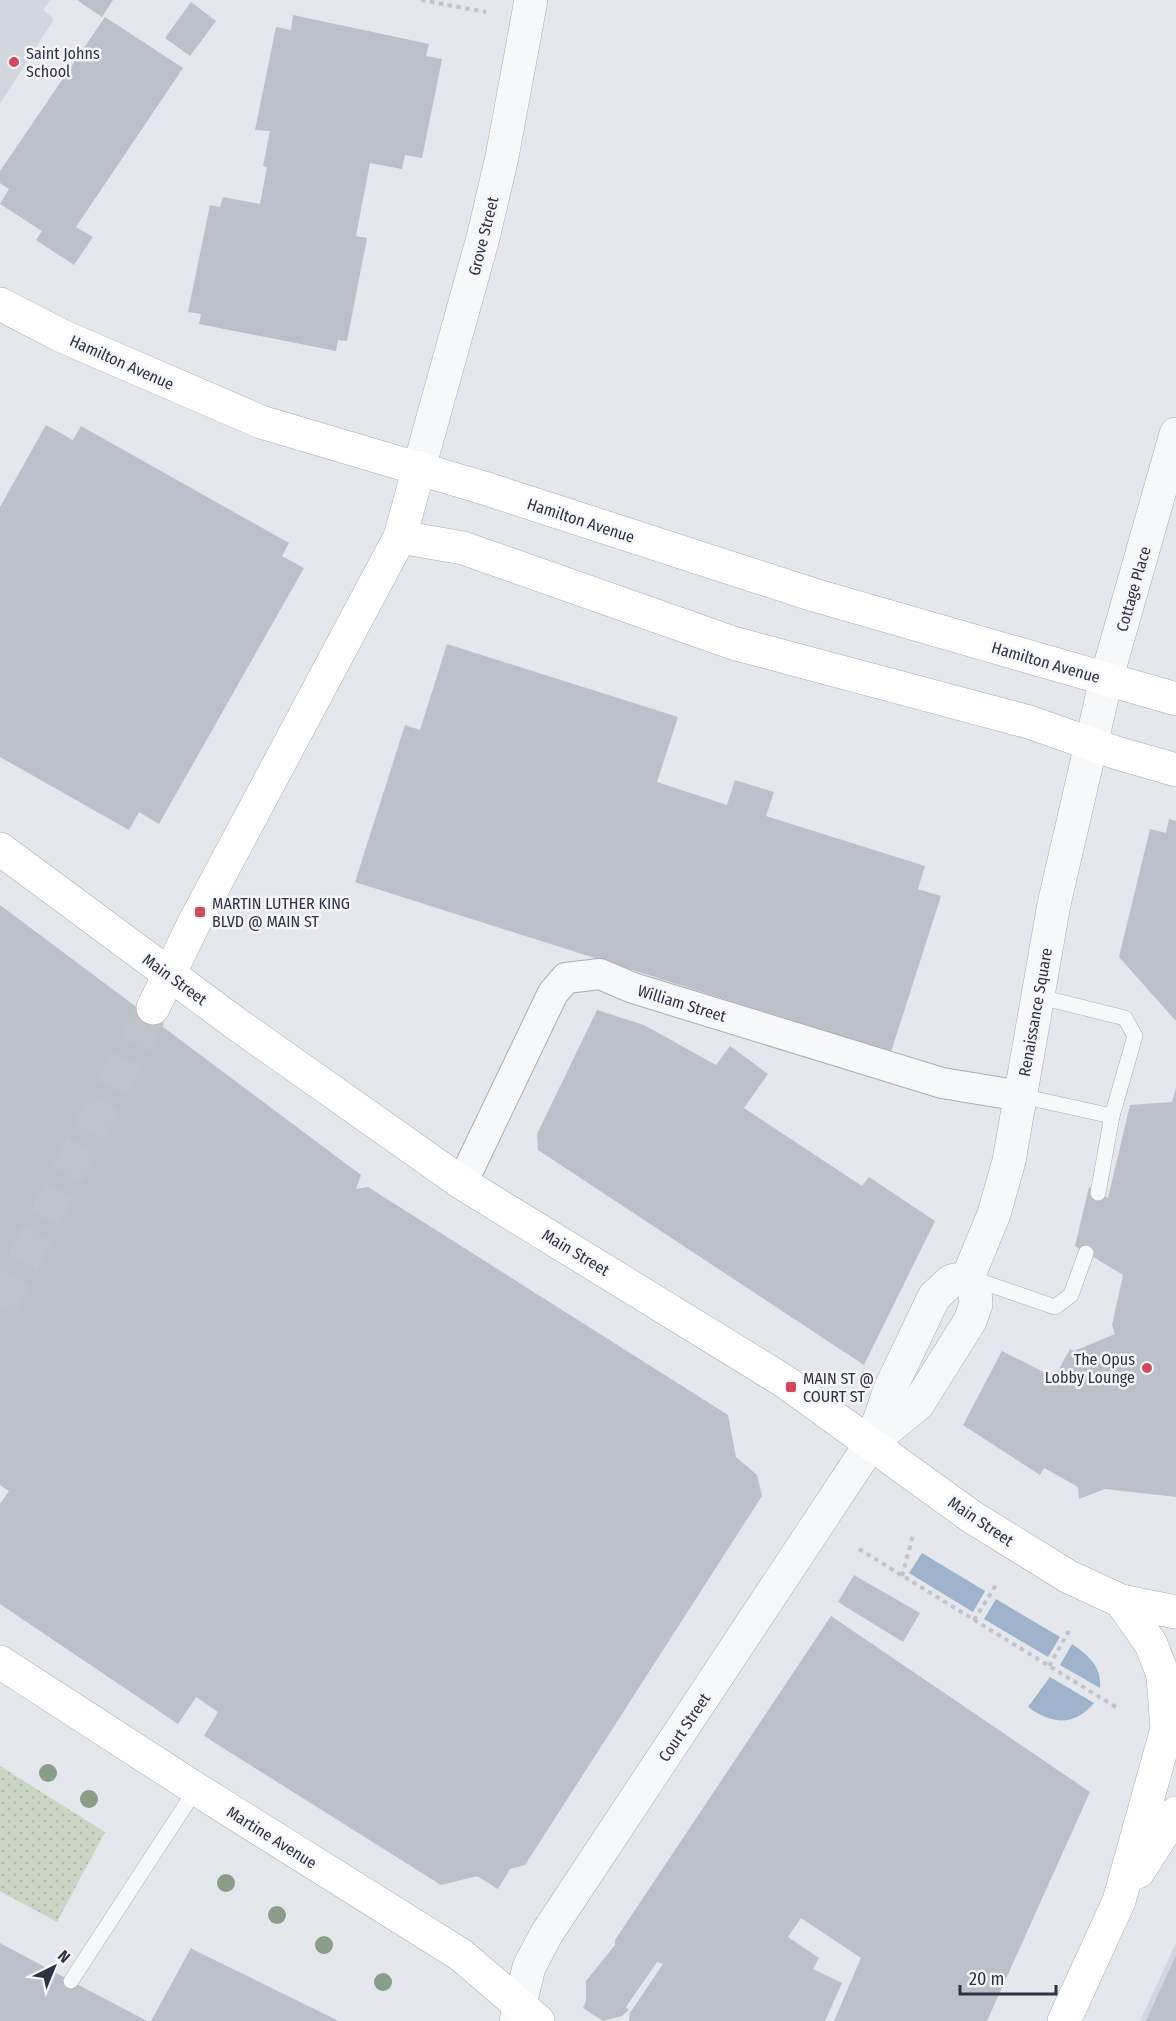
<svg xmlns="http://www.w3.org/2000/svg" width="1176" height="2021" viewBox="0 0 1176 2021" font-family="'Fira Sans Condensed',sans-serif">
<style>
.built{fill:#d2d6de}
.park{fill:url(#park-dots)}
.water{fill:#9fb4cc}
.building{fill:#bbc0ca}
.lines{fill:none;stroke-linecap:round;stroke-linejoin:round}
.secondary-tunnel{stroke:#bfc3cb;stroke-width:33;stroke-dasharray:33 16;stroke-linecap:butt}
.service-casing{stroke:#a9aeb7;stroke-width:16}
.minor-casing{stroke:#a9aeb7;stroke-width:32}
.tertiary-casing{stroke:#a9aeb7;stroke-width:34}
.secondary-casing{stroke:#a9aeb7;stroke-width:34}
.primary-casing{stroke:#a3abb8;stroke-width:34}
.path{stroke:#c2c5cb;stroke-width:4;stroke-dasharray:4.5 4.5;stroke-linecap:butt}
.service{stroke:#f7f8fa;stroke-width:15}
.minor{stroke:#f7f8fa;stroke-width:30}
.tertiary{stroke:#f7f8fa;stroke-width:33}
.secondary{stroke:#fff;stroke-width:33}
.primary{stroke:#fff;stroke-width:33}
.tree{fill:#899d89}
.poi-dot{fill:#d1495b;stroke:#f4f6f9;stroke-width:2}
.labels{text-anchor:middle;stroke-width:5;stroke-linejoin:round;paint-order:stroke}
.poi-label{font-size:16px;fill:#2b3445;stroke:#f4f6f9;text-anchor:start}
.street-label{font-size:16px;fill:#2b3445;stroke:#f4f6f9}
</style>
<defs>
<pattern id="park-dots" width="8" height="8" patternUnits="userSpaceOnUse" patternTransform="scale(1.5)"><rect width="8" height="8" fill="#c9d6c5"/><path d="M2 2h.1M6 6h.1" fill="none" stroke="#adb8ab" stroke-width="1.8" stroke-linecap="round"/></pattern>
</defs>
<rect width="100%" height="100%" fill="#e4e7ec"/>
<g class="built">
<polygon points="0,0 50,0 43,10 54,19 0,104"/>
<polygon points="1176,1943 1176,2021 1140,2021"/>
</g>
<polygon class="park" points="0,1766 105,1832 57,1922 0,1891"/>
<g class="water">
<polygon points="922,1553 985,1591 973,1612 909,1573"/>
<polygon points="996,1599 1060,1637 1048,1657 984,1619"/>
<path d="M 1072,1644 C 1088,1655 1102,1667 1100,1688 L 1060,1665 Z"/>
<path d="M 1050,1677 L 1094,1703 C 1074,1727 1051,1724 1028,1707 Z"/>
</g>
<g class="building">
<polygon points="77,0 113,0 102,17"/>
<polygon points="191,2 216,21 190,56 165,38"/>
<polygon points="293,15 429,44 426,56 442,59 422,158 405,155 402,169 370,163 356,236 367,238 347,341 338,340 336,351 199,324 201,314 188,312 210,205 220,207 223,197 260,204 267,167 263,166 270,131 255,130 276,27 291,30"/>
<polygon points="105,17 183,68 76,227 93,237 74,265 36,240 42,231 0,204 9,189 0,183 0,171"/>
<polygon points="46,425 73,440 81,426 289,543 282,556 304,568 159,824 139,812 129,830 0,757 0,507"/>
<polygon points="447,644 678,717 657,782 727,805 735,780 774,792 766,816 925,866 918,889 941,896 891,1052 355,882 405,725 420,730"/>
<polygon points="1169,819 1176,821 1176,1021 1119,957 1150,829 1166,833"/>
<polygon points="0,905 361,1175 356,1189 368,1187 728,1415 736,1457 757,1475 762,1496 525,1865 510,1869 498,1889 477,1876 441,1885 204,1736 218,1712 196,1697 178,1724 0,1604 0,1504 9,1491 0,1485"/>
<polygon points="597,1010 644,1025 716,1065 730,1046 768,1074 744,1108 862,1186 869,1177 935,1221 864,1365 538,1150 537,1134"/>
<polygon points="1176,1088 1176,1497 1105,1489 1079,1499 1078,1487 1044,1468 1040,1475 963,1425 1002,1351 1059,1380 1055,1376 1070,1349 1074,1351 1115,1334 1112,1325 1123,1275 1075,1246 1089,1187 1108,1198 1130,1105 1172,1102"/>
<polygon points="854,1575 920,1613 903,1642 838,1602"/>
<polygon points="831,1616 1090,1792 987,2021 834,2021 861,1958 801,1918 788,1937 819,1958 813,1969 842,1983 825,2021 629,2021 630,2013 663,1964 657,1962 626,2007 629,2010 622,2016 603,2021 583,2008 586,2001 586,1981 615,1945 615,1940"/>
<polygon points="0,1943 71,1981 147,2021 0,2021"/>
<polygon points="191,1948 196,1951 339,2021 151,2021"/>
<polygon points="1176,1955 1176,2021 1146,2021"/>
</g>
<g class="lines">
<polyline class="secondary-tunnel" points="0,1306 153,1008"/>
<defs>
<g id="service">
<polyline points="1021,1096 1112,1116 1135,1036 1125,1018 1037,996"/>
<polyline points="1098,1193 1112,1116"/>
<polyline points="971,1278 1055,1307 1071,1295 1086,1253"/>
<polyline points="71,1981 196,1789"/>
</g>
<polyline id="minor" points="462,1183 553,993 566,978 600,974 633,988 942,1083 1021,1096"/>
<g id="tertiary">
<polyline points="419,468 483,238 502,157 531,0"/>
<polyline points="968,1277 994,1214 1009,1161 1054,904 1106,680 1176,434"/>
<polyline points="872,1442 918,1404 970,1321 976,1304 975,1290 968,1277"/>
<polyline points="516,2021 529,1967 547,1933 872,1442 890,1389 934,1297 951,1281 968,1277"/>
</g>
<g id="secondary">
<polyline points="153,1008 193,925 400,537 419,468"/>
<polyline points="0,1662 196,1789 461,1955 538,2021"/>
<polyline points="1138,1872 1176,1813"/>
<polyline points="1064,2021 1119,1901 1167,1729 1163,1675 1151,1644 1121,1601"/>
</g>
<g id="primary">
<polyline points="0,304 62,336 261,422 484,488 814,595 1176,699"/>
<polyline points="400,537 463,548 733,643 1029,722 1117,753 1176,770"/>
<polyline points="0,849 238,1025 462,1183 784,1381 972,1517 1069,1577 1121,1601 1176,1612"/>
</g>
</defs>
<use href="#service" class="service-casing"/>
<use href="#minor" class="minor-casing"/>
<use href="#tertiary" class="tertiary-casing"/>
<use href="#secondary" class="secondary-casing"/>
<use href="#primary" class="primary-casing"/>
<g class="path">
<polyline points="421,0 486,12"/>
<polyline points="859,1549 1119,1709"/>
<polyline points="902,1576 913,1535"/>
<polyline points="974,1620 996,1585"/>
<polyline points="1049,1666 1069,1631"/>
</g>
<use href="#service" class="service"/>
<use href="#minor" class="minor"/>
<use href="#tertiary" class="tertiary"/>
<use href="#secondary" class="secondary"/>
<use href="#primary" class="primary"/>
</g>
<g class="tree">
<circle cx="48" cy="1773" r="9"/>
<circle cx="89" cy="1799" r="9"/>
<circle cx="226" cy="1883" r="9"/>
<circle cx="277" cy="1915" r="9"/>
<circle cx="324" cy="1945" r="9"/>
<circle cx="383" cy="1982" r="9"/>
</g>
<g class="poi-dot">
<circle cx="14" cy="62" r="6"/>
<rect x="194" y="906" width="12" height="12" rx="3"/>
<circle cx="1147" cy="1368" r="6"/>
<rect x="785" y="1381" width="12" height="12" rx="3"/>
</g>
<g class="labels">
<g class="poi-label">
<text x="26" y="59">Saint Johns<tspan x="26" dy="18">School</tspan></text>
<text x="212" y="909">MARTIN LUTHER KING<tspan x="212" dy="18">BLVD @ MAIN ST</tspan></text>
<text x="1135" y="1365" text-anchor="end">The Opus<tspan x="1135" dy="18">Lobby Lounge</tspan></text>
<text x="803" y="1384">MAIN ST @<tspan x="803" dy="18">COURT ST</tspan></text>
</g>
<g class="street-label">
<text transform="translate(483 236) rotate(-76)" y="6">Grove Street</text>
<text transform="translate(122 362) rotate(24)" y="6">Hamilton Avenue</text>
<text transform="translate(581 520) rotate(18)" y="6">Hamilton Avenue</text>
<text transform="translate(1133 589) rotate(-74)" y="6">Cottage Place</text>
<text transform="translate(1046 662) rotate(16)" y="6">Hamilton Avenue</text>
<text transform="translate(175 979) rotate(36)" y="6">Main Street</text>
<text transform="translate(682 1003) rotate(17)" y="6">William Street</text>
<text transform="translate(1035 1012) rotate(-80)" y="6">Renaissance Square</text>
<text transform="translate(576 1252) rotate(31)" y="6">Main Street</text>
<text transform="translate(981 1521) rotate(34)" y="6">Main Street</text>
<text transform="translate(684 1727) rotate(-56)" y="6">Court Street</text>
<text transform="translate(272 1837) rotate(32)" y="6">Martine Avenue</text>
</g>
</g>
<g transform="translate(54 1967) rotate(43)" stroke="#f4f6f9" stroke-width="4.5" paint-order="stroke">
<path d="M0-4.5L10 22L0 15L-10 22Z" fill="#2b3445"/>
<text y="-9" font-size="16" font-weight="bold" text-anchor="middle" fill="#2b3445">N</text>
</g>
<path d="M960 1985v9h96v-9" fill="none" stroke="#2b3445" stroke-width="3"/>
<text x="969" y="1985" font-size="18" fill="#2b3445" stroke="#f4f6f9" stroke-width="4.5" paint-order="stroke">20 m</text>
</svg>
